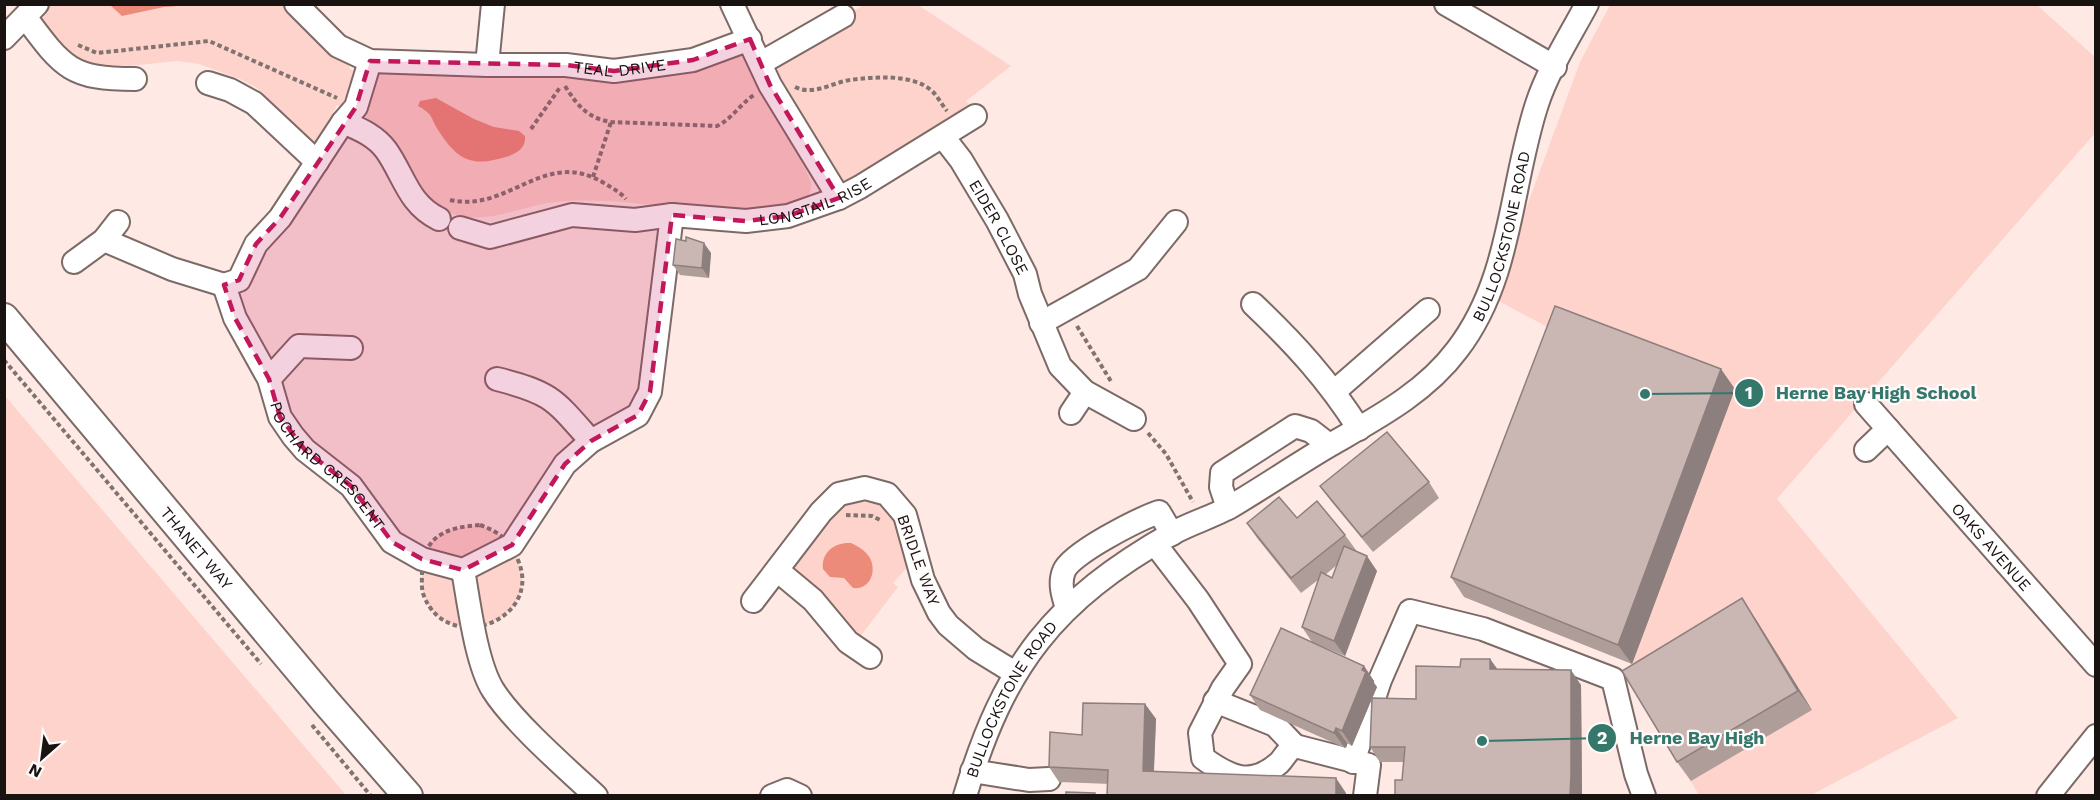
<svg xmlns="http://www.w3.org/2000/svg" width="2100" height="800" viewBox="0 0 2100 800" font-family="'Work Sans',sans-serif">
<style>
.green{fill:#fed3cb}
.water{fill:#ed8b7b}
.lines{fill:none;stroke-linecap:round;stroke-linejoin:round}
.minor-casing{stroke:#7c6a66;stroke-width:26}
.major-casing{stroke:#7c6a66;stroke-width:32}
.path{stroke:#807370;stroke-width:4;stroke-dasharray:4.5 3;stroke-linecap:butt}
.minor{stroke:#fff;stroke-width:22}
.major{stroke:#fff;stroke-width:28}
.wall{fill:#ae9d99;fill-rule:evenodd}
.shaded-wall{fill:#8d7f7d}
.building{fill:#cab6b2;stroke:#8d7f7d;stroke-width:1.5}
.marked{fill:#c2185b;fill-opacity:0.2;stroke:#c2185b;stroke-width:4.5;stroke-dasharray:12 8;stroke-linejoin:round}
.labels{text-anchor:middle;stroke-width:4.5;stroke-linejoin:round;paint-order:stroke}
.street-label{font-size:16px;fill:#181210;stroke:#fffbfa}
.leader{fill:none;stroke:#34786c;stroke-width:2}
.callout-dot{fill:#34786c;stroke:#fffbfa;stroke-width:2}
.mark-label{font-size:18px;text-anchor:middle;font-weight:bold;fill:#fff}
.callout-label{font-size:18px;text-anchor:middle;font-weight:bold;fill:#34786c;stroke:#fffbfa;stroke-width:4.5;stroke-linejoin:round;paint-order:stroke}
</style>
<rect width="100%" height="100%" fill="#fee9e5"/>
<g class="green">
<path d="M 45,5 L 285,5 L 348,63 L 350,69 L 371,78 L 378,74 L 418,73 L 579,74 L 586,80 L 612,80 L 736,51 L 771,55 L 864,5 L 918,5 L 1011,66 L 966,101 L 969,104 L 942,124 L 847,184 L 838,184 L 805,153 L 802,162 C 807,176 816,182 808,197 C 721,229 644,193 556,202 C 517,206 479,231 441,208 C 407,186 398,147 370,120 C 362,113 347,110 337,105 L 318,142 L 315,144 L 296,131 L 257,88 L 240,79 L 199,64 L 178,61 L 128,66 L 90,64 L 72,57 L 32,17 Z"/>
<polygon points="1610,5 2037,5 2095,57 2095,133 1777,499 1958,718 1811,795 1699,795 1636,691 1632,664 1464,597 1564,336 1493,298 1580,62"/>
<polygon points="4,396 5,396 346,795 5,795"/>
<polygon points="870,497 890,509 910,564 893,583 898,587 859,638 794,570 796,559 839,505"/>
<path d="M 480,525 C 500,532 510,541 518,560 C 544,621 447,656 424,596 C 421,589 422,581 422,574 C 422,536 447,527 480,525 Z"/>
</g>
<g class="water">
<polygon points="110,5 110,4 191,5 164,7 122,16"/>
<path d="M 436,98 L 474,119 L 494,127 L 519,131 L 525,136 C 526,147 519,152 509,156 C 474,167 459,163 438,130 C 430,117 434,115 418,106 L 420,101 Z"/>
<path d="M 851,543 C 858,546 866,551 870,558 C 877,572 870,590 853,588 L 844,578 L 830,577 L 823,569 C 821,552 835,542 851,543 Z"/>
</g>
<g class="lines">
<defs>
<g id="minor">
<path id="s1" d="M 296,4 L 338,46 L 370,61 L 487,65 L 566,65 L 614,71 L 693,60 L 750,39"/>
<polyline points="732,4 770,85 839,198"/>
<polyline points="1446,4 1555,67"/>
<path d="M 26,18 C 63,68 71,79 135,79"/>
<polyline points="4,38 37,4"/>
<path id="s2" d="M 370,61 L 356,107 L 343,122 L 280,218 L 256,244 L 239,280 L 224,285 L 235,318 L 269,379 L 280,417 L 293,436 L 305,450 L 351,486 L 392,542 L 422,559 L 463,570 L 512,545 L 565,464 L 591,441 L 638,415 L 650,392 L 672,215"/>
<polyline points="761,63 843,16"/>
<polyline points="487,65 493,4"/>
<polyline points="208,83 230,90 254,103 317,162"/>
<path d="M 343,122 C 359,129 375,135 386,150 C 404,175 408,204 439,219"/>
<path id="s3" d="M 944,138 L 961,160 L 997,220 L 1025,274 L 1030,294 L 1060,366 L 1085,392 L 1134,419"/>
<path id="s4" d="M 460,228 L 490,237 L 572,215 L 635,220 L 672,215 L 746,221 L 788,216 L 839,198 L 860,187 L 975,116"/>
<polyline points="104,240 172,269 224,285"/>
<polyline points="74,262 104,240 118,222"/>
<path d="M 1253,304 C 1295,344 1328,380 1359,429"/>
<polyline points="1041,323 1138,269 1176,222"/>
<polyline points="269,379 299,346 351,348"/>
<path d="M 497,379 C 552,393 554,399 591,441"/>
<polyline points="1335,391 1428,310"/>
<path id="s5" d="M 1866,404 L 2096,665"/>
<polyline points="1071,413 1085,392"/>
<polyline points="1866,450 1888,429"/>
<polyline points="1228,508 1221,487 1222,473 1295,426 1311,431 1329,445"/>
<path d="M 1155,544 L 1198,600 L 1240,664 L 1223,688 L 1200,733 L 1203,758 C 1229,777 1251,788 1279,763 C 1285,757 1287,750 1295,746 L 1369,765 L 1365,796"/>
<path d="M 463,570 C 469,603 476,663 493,690 C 513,722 567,769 596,796"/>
<polyline points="777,570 813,600 848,642 870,657"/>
<polyline points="753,601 821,512 839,494 865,488 887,494 905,515 923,580 939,613 948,625 976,649 1015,673"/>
<path d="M 1067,608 C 1063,596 1059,583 1064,571 C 1071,553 1139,519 1159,512 L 1172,534"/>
<polyline points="1215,701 1275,725 1295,746"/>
<polyline points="1353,762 1380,680 1410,611 1483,629 1613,679 1636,774 1644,796"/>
<polyline points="972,771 1029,780 1049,779"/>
<polyline points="772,796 787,790 800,796"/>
<path id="s6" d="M 965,796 C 1004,665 1053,601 1173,533 C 1191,523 1212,517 1230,507 C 1264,487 1296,465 1330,445 C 1375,419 1425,393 1457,350 C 1512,279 1510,186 1537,104 C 1548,70 1570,36 1587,4"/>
<polyline points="2048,796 2096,736"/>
</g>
<g id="major">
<path id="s7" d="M 4,318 L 326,702 L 408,796"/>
</g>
</defs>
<use href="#minor" class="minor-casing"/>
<use href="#major" class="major-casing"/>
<g class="path">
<polyline points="78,45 97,53 209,41 337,98"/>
<path d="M 565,86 C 577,105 587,118 611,122 L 717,126 C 733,118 740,104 754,95"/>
<path d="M 795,87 C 814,96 831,83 850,80 C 874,77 914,73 933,92 C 938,97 942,105 947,111"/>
<polyline points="531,129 561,86"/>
<polyline points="593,177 611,122"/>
<path d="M 450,200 C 510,213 544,147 604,183 C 612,188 620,192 626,199"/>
<polyline points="1077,326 1112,383"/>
<polyline points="4,360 261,664"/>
<polyline points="1148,433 1166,454 1193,502"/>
<polyline points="846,515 872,516 882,521"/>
<path d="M 480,525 C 500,532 510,541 518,560 C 544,621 447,656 424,596 C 421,589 422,581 422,574 C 422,536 447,527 480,525 Z"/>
<polyline points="312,725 371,796"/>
</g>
<use href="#minor" class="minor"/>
<use href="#major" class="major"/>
</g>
<g class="wall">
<polygon points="711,253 709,278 680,275 673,265"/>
<polygon points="1735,389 1632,664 1464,597 1451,577"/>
<polygon points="1429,482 1439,498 1373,552 1331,501 1320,486"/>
<path d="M 1297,518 L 1345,535 L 1356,550 L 1355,551 L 1377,571 L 1345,656 L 1312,642 L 1302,627 L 1318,580 L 1301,593 L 1257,538 L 1247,523 ZM 1337,565 L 1332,578 L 1325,575 Z"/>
<polygon points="1755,618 1812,710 1691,781 1677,762"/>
<polygon points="1490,659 1497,669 1581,685 1582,791 1402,780 1404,762 1380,762 1370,747 1372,698 1352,746 1347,743 1345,748 1260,710 1250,695 1364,666 1374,681 1374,683 1377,687 1372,698 1416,699 1460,667"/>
<polygon points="1145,704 1156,719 1154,772 1346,793 1059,782 1049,767 1082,735"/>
</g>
<g class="shaded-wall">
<polygon points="704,243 711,253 709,278 702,268"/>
<polygon points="1721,369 1735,389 1632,664 1618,645"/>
<polygon points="1367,556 1377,571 1345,656 1334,641"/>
<polygon points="1742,598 1755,618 1812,710 1798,691"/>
<polygon points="1490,659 1501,674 1490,669"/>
<polygon points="1364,666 1374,681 1374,683 1377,687 1352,746 1342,731"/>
<polygon points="1571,670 1581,685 1582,795 1570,795"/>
<polygon points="1145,704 1156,719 1153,787 1143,771"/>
<polygon points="1336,728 1347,743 1345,748 1334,733"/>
<polygon points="1336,778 1346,793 1346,795 1336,795"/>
</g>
<g class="building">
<polygon points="686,237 704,243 702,268 673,265 676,239 686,241"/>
<polygon points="1555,306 1721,369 1618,645 1451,577"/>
<polygon points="1387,432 1429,482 1362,537 1320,486"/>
<polygon points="1279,497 1297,518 1317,501 1345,535 1291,578 1247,523"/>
<polygon points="1344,546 1367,556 1334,641 1302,627 1321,572 1332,578"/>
<polygon points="1742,598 1798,691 1677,762 1622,671"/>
<polygon points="1281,628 1364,666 1362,670 1366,672 1342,731 1336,728 1334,733 1250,695"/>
<polygon points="1461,659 1490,659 1490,669 1571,670 1571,776 1570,795 1395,795 1395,780 1402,780 1405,747 1370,747 1372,698 1416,699 1416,666 1460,667"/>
<polygon points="1083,703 1145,704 1143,771 1336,778 1336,795 1107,795 1108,770 1049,767 1050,732 1082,735"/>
<polygon points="1066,792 1095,793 1095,795 1066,795"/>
</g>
<path class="marked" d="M 750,39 L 770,85 L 839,198 L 788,216 L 746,221 L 672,215 L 650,392 L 638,415 L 591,441 L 565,464 L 512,545 L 463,570 L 422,559 L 392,542 L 351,486 L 305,450 L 280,417 L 269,379 L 235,318 L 224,285 L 239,280 L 256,244 L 280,218 L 356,107 L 370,61 L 566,65 L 614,71 L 693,60 Z"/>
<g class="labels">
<g class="street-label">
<text dy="6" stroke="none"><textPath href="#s1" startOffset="345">TEAL DRIVE</textPath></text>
<text dy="6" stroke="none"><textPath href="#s4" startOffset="363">LONGTAIL RISE</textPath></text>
<text dy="6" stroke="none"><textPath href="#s3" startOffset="105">EIDER CLOSE</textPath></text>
<text dy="6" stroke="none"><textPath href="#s6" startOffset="810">BULLOCKSTONE ROAD</textPath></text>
<text dy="6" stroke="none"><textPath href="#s2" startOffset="486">POCHARD CRESCENT</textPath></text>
<text dy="6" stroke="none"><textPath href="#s5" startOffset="190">OAKS AVENUE</textPath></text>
<text dy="6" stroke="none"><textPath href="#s7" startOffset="300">THANET WAY</textPath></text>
<text transform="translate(919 560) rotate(70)" y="6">BRIDLE WAY</text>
<text dy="6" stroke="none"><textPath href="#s6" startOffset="108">BULLOCKSTONE ROAD</textPath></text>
</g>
</g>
<path class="leader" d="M1645 394L1749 393M1482 741L1602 738"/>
<g class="callout-dot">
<circle cx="1645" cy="394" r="6"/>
<circle cx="1482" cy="741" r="6"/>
<circle cx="1749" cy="393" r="15"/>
<circle cx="1602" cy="738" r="15"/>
</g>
<g class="mark-label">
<text x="1749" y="399">1</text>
<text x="1602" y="744">2</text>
</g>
<g class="callout-label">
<text x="1876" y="399">Herne Bay High School</text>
<text x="1697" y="744">Herne Bay High</text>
</g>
<rect width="2100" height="800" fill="none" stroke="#181210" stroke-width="12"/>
<g transform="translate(42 758) rotate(208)" stroke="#fffbfa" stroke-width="4.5" paint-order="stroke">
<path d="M0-4.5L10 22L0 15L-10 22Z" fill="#181210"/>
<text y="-9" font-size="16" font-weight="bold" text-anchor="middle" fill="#181210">N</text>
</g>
</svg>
